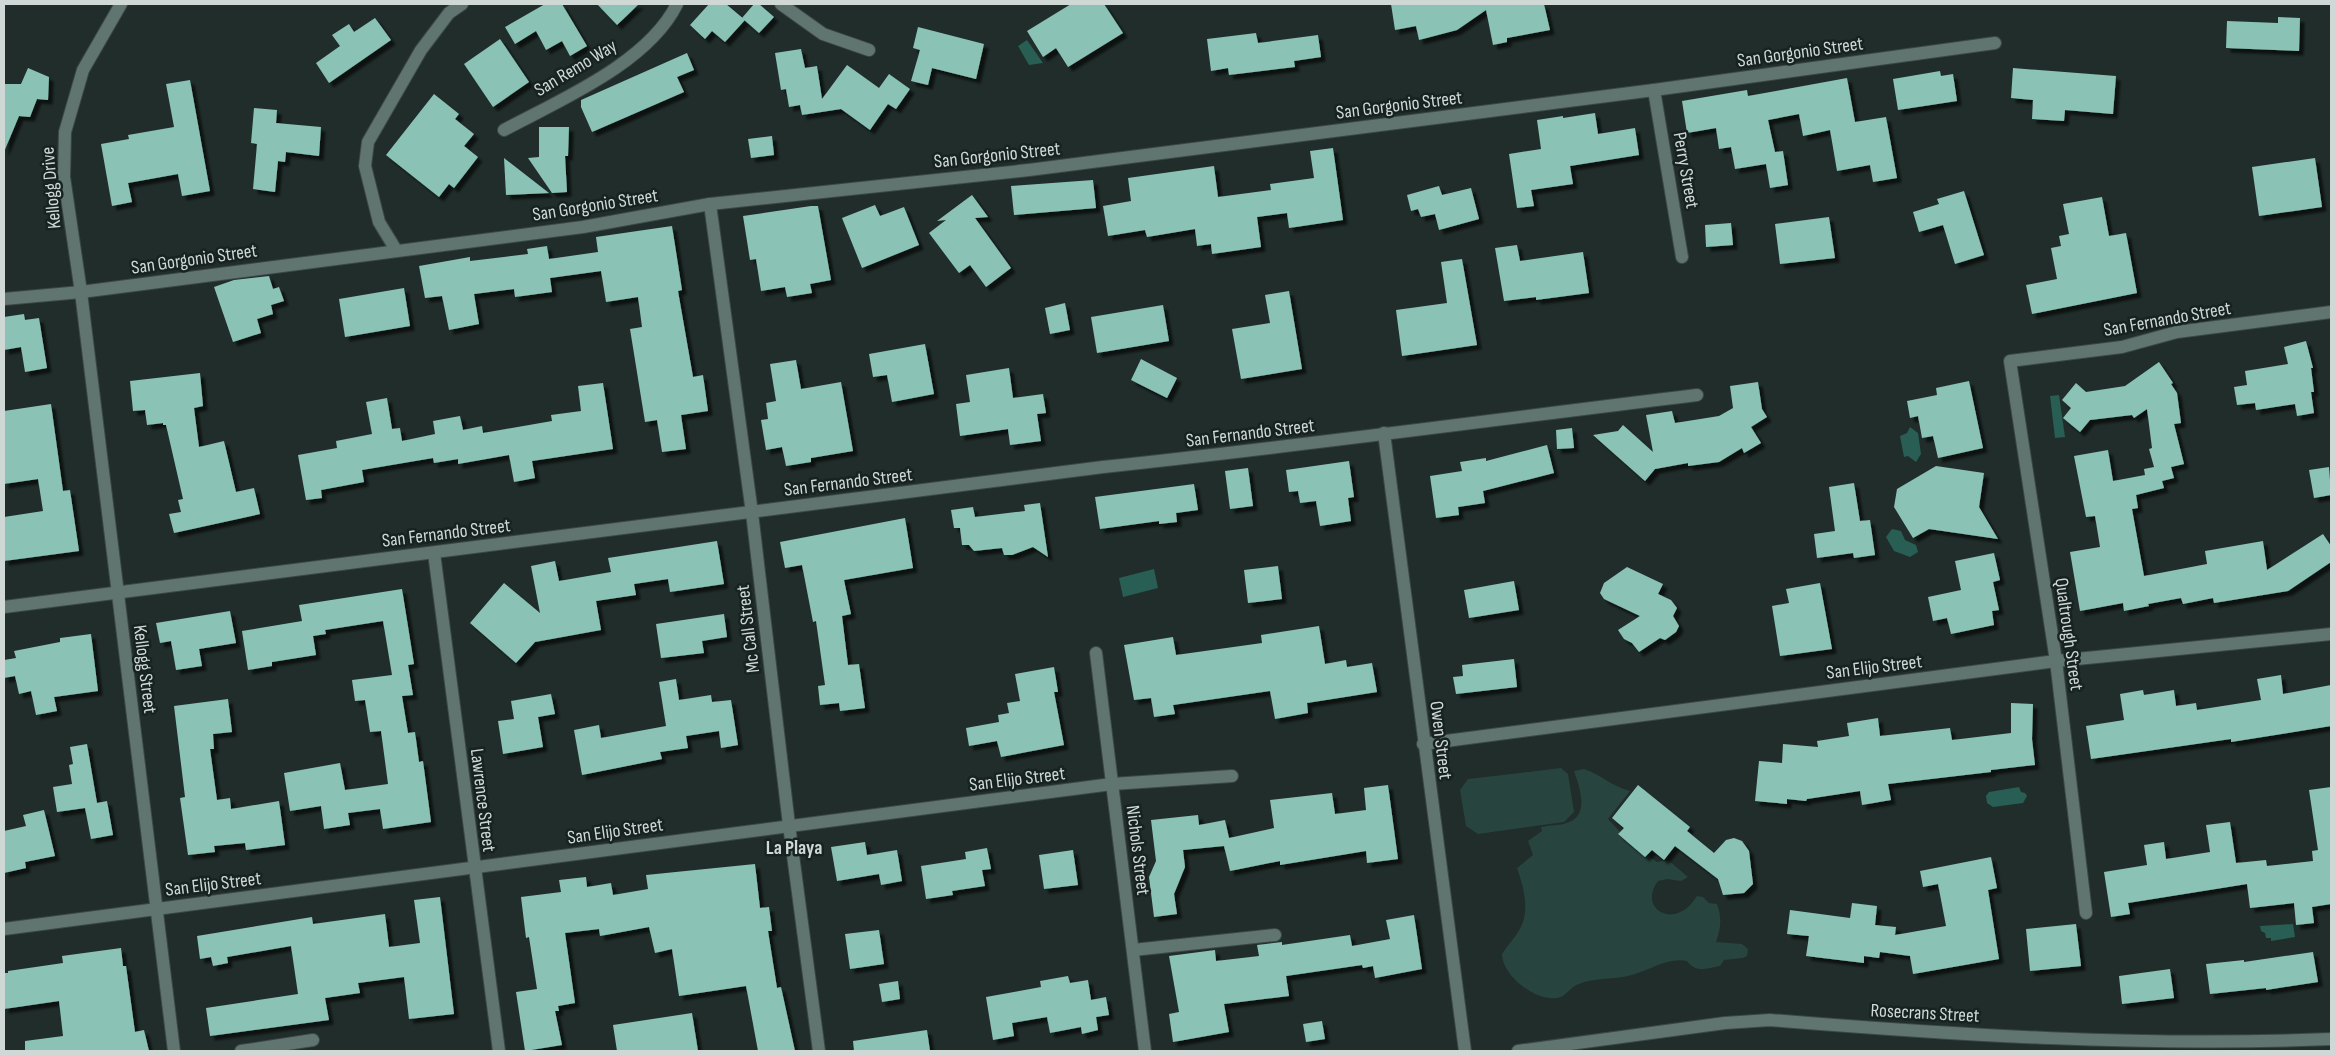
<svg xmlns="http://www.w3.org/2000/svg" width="2335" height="1055" viewBox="0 0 2335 1055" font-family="'Sofia Sans Condensed',sans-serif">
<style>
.green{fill:#27443e}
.water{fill:#285e54}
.building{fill:#8bc2b6;filter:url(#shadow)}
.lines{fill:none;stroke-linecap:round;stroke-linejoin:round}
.minor-casing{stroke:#3c4846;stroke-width:14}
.minor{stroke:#607570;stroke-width:12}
.labels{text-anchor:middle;stroke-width:5;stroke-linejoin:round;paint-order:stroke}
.street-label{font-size:19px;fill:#d0d8d6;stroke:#162320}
.neighbourhood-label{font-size:20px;font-weight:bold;fill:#d0d8d6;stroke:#162320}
</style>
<defs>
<filter id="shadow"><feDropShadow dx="4.5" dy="4.5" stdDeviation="1" flood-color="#0009"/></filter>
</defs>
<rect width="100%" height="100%" fill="#202d2a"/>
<g class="green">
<polygon points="1561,768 1568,774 1574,812 1564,822 1478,834 1466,826 1460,790 1468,779"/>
<path d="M 1584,769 C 1602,775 1611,786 1630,791 L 1608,819 L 1620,832 L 1618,835 L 1645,857 L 1647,855 L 1657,862 L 1668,860 L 1688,877 L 1681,881 L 1667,879 L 1658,881 C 1637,909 1675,932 1697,896 L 1703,897 L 1709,903 L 1717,904 C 1722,918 1721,928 1716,942 L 1742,944 L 1748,949 L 1747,956 L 1743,958 L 1724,960 L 1720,966 C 1706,969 1696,973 1687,961 C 1667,957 1651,970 1632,975 C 1615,980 1596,977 1579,984 C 1572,986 1567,994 1561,997 C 1539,1005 1502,976 1502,954 C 1507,946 1513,940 1518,932 C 1531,913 1524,888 1517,868 L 1533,855 L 1528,841 L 1542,831 L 1541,827 C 1549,825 1561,826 1569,822 C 1590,814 1579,786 1574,771 Z"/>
</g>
<g class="water">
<polygon points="1027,40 1043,63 1029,65 1018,46"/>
<polygon points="2059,395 2065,437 2055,438 2050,396"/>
<polygon points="1910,427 1918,433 1921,454 1916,462 1908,456 1904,457 1900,436 1907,433"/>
<polygon points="1892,529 1901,531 1905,540 1916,545 1918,552 1910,557 1894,551 1886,537"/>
<polygon points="1154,569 1158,588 1123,597 1119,578"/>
<polygon points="2019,787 2021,792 2025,793 2027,796 2023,803 1993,807 1987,803 1986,796 1989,792"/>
<polygon points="2293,924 2295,937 2271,941 2271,938 2266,938 2265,933 2261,931 2260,926"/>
</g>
<g class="building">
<polygon points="545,4 562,4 587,46 570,56 562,41 546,50 536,31 515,44 505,27"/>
<polygon points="597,4 639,4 617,25"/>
<polygon points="709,4 726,4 745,20 725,42 712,31 705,39 690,25"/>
<polygon points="754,4 759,4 774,17 759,33 742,18"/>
<polygon points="1071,4 1104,4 1123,33 1068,67 1056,48 1043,57 1027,31"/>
<polygon points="1391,4 1544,4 1550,30 1507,38 1507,42 1493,45 1486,10 1457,30 1419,40 1416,26 1395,30"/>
<polygon points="2278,17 2300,18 2299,51 2226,48 2227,21 2278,23"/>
<polygon points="375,18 391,40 329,83 316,63 340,46 332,35 349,24 354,32"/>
<polygon points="918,27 984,44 976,79 932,68 928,85 911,81 920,50 913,48"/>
<polygon points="1256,33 1258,43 1318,35 1321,57 1294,61 1295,67 1229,75 1228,68 1211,71 1207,39"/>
<polygon points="500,39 529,82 493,107 464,64"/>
<polygon points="801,49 805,68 817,66 822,99 847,65 879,88 889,74 910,89 896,109 888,104 870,130 841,109 802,115 800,105 789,107 786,89 781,90 775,53"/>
<polygon points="687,53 694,70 677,77 684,92 592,132 581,107 581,100"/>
<polygon points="28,68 49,77 48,100 37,99 30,117 19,116 4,152 4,84 21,84"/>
<polygon points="2013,68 2116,76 2113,114 2065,110 2064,121 2032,119 2033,100 2011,98"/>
<polygon points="1940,71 1941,76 1953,74 1957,101 1898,110 1893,79"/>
<polygon points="1847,78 1855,122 1886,117 1897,178 1873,182 1870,165 1837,171 1830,130 1803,136 1799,114 1768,120 1775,152 1783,151 1788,185 1770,188 1766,164 1735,169 1731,147 1719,149 1716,128 1687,133 1682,101 1747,90 1748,96"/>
<polygon points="190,80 210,191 182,196 178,174 128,183 132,202 112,206 101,144 129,139 128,135 174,127 166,84"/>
<polygon points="434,94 459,114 455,119 474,134 464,146 478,157 454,188 449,184 439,197 386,155"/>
<polygon points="254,108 277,110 276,123 321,127 319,156 286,152 285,162 278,161 275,192 253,189 257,144 251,143"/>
<polygon points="1595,113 1598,134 1635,128 1639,155 1570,166 1573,184 1531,190 1534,206 1517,208 1509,154 1541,149 1537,120 1563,116 1563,118"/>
<polygon points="539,127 569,127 568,156 565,156 567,192 552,193 528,158 539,157"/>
<polygon points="772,136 774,155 751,158 748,139"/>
<polygon points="1333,148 1343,220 1289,228 1287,213 1257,217 1261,247 1212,254 1211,244 1197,246 1195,229 1147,237 1145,230 1108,236 1103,206 1131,201 1128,178 1214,166 1218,197 1271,190 1270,184 1314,178 1310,151"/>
<polygon points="504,158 549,193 506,195"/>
<polygon points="2315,158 2322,207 2259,216 2252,167"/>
<polygon points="1093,180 1096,208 1014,215 1011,186"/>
<polygon points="1439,186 1442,195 1471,188 1479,219 1439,230 1435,214 1421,217 1418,209 1411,211 1407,195"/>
<polygon points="1964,191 1984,255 1955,264 1943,225 1919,232 1913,212 1939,204 1937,199"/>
<polygon points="972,195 988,217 975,218 1011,268 986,287 970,265 959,273 929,233 946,220 937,221"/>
<polygon points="2102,197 2109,236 2126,233 2137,293 2032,314 2026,285 2057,279 2051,248 2061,246 2059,236 2069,234 2063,204"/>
<polygon points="875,205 880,216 904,207 919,245 862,268 842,218"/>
<polygon points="811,206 818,206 831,280 810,284 812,293 787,297 785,287 761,291 756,259 750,260 743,216"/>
<polygon points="1829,217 1835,258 1780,264 1775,224"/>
<polygon points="1731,223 1733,245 1706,247 1705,225"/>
<polygon points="672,226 682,290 678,291 693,377 703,375 708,411 681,415 686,449 662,452 657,420 645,422 630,329 642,327 638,297 606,302 601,271 550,278 552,292 515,297 514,289 474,294 479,324 449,330 442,296 425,298 419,266 470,257 470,261 528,254 527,249 547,246 549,259 598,252 596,237"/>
<polygon points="1517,245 1520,261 1583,252 1589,293 1536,300 1536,297 1504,301 1495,248"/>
<polygon points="1462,259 1477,345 1402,356 1396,310 1447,303 1441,262"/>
<polygon points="269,276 273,289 279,287 284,301 271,305 273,314 257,319 261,333 233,342 214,287 234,280"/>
<polygon points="404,288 410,326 345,337 339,299"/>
<polygon points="1289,291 1302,369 1241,379 1232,329 1270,323 1265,295"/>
<polygon points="1065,303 1070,330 1050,334 1045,308"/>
<polygon points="1163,305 1169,341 1097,353 1091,317"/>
<polygon points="24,314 25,320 39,318 47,368 25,372 21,347 4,350 4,317"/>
<polygon points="2306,341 2313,368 2311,368 2314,392 2311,392 2314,413 2297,416 2295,404 2256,410 2255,403 2237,405 2234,387 2247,385 2245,371 2288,364 2284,347"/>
<polygon points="925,344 934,394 892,402 887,375 873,377 869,354"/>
<polygon points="1141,359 1177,378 1167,398 1131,380"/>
<polygon points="796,360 801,389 841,382 853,451 811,458 811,462 786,466 782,447 766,450 761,420 768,419 766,403 776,401 770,364"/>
<polygon points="2159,362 2173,383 2171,384 2177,393 2181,423 2174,424 2184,464 2171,467 2174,478 2162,481 2164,488 2136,495 2138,508 2132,509 2144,576 2207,564 2205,551 2263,541 2267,570 2323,534 2331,546 2331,562 2288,591 2214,603 2213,598 2183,604 2181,598 2148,604 2149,606 2124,611 2123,603 2080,611 2070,552 2100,547 2095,516 2086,517 2074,456 2108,450 2113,481 2145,475 2144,469 2154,467 2149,449 2152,448 2147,409 2134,418 2132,415 2090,420 2080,432 2063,418 2071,408 2062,400 2076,383 2086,392 2125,386"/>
<polygon points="1009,368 1013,398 1043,394 1046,413 1037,414 1041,441 1010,445 1008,429 960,436 956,404 970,402 966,375"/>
<polygon points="200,373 203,406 194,408 199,447 224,441 236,492 254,488 260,514 174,533 169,514 181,512 178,500 183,499 166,425 163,425 163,423 147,425 145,410 133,411 130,381"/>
<polygon points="1969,381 1983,448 1938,458 1933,436 1922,438 1918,416 1910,418 1907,401 1937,395 1936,388"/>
<polygon points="1758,382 1762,409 1767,417 1751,427 1761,443 1744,453 1742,448 1719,462 1688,466 1688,463 1655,469 1645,481 1593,435 1618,431 1623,425 1653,452 1646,415 1672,411 1675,423 1719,416 1733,408 1730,386"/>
<polygon points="603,383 613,449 532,461 535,478 514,482 509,455 458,464 458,459 434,463 433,458 362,470 364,482 321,490 322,498 306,500 298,455 337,448 336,441 372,434 366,402 387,398 392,429 400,428 402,441 435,434 433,421 460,416 463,430 482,426 483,433 552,421 551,415 581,411 578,386"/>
<polygon points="51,404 63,491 70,490 79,551 4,561 4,517 43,511 38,479 4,484 4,411"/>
<polygon points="1572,428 1574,448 1557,449 1556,430"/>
<polygon points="1547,445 1554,473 1483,491 1485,503 1458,507 1459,515 1436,518 1430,476 1462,471 1460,462 1486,458 1486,461"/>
<polygon points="1349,461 1354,497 1348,498 1351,521 1320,526 1316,501 1300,503 1298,491 1289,492 1286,470"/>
<polygon points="1936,466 1984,473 1979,507 1998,539 1929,529 1913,538 1894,507 1897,489"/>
<polygon points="2329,467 2331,495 2314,498 2309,470"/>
<polygon points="1248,468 1253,506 1230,509 1225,471"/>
<polygon points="1854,483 1860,521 1870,520 1875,555 1854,558 1853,553 1817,558 1814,534 1835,531 1829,487"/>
<polygon points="1194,484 1198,510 1176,513 1177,522 1159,524 1159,521 1100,529 1095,497"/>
<polygon points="1040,503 1048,557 1033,547 1012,555 1004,555 1002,548 974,551 969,545 962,545 960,528 954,528 951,510 973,507 975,517 1025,511 1024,505"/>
<polygon points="905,518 913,568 844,580 851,614 842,616 848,665 859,664 865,708 840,711 839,703 820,705 818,686 825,685 816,621 813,622 802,565 785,568 780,542"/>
<polygon points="717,541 724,584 670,592 668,579 634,584 636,595 596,601 601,630 535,642 516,663 470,623 504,583 540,613 531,566 555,561 559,581 611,572 608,558"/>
<polygon points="1994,553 2000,580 1993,582 1999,610 1992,611 1994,625 1951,634 1947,618 1933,621 1928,597 1961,590 1955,561"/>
<polygon points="1278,566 1282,599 1248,603 1244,570"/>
<polygon points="1627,567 1663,584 1658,594 1671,600 1677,608 1673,616 1679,626 1676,632 1665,640 1660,638 1639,652 1632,643 1624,639 1618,630 1640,616 1604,599 1600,593 1604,583"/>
<polygon points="1514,581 1519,610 1469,618 1464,590"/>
<polygon points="1820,583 1832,649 1780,656 1772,606 1789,603 1786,589"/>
<polygon points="402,589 414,664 408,665 413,695 402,696 408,733 415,732 419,762 423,761 431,822 383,829 380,809 348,813 350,825 324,829 321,806 290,811 284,773 340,763 345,790 388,784 381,731 370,732 365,700 355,701 352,680 392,675 383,621 325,630 326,634 313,636 316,655 272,662 272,666 248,670 242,631 302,621 299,605"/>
<polygon points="230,611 236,643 199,649 202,666 176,670 171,641 160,643 156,623"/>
<polygon points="724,614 727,637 702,641 704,653 661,658 656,624"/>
<polygon points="1319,626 1325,664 1346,660 1347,667 1372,663 1377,692 1307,703 1308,713 1275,719 1270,691 1173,705 1175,714 1154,717 1151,698 1134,700 1124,645 1173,637 1176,655 1262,643 1261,635"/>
<polygon points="91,634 98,691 54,697 57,711 36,715 31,691 19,694 15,676 4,678 4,660 16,658 14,651 60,642 60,638"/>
<polygon points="1514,659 1517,687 1456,694 1453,677 1463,676 1462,665"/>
<polygon points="1054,667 1058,692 1054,692 1064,745 1001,757 997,741 969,746 966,728 999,722 998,715 1009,713 1007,703 1020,701 1015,674"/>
<polygon points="2281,675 2283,694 2331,685 2331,726 2231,742 2231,739 2091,759 2086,726 2124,720 2120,694 2143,690 2144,695 2174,690 2176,706 2196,703 2197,710 2261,700 2257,679"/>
<polygon points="676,679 679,700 711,695 712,702 731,700 738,745 721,748 719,731 686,736 688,748 660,752 662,759 582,775 574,730 599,725 601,738 666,726 659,682"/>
<polygon points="551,694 555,714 538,717 543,747 503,754 498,721 514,719 511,701"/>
<polygon points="228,699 232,732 213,734 214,749 210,749 217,800 230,798 231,809 279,801 285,845 246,850 245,843 214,846 215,852 188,855 180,798 185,797 174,706"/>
<polygon points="2011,703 2033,704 2032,739 2035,765 1991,770 1991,772 1888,784 1891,800 1862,805 1860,791 1807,799 1806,801 1787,799 1787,804 1755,801 1759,761 1782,763 1783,744 1818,747 1817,741 1849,736 1847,723 1878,718 1880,736 1950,728 1952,740 2011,733"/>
<polygon points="87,744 97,803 107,801 113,835 91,839 85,808 57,812 53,787 72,784 69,765 73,764 70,747"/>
<polygon points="1388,785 1398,859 1367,863 1366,851 1280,865 1280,861 1230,871 1224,846 1183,850 1185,867 1174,894 1177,914 1154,917 1149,877 1156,861 1151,820 1198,815 1199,825 1225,820 1229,838 1274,828 1270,800 1332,793 1335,814 1366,810 1364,788"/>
<polygon points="1638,785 1690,827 1687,831 1714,853 1726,840 1734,838 1742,841 1749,851 1753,884 1744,893 1723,895 1718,879 1675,846 1664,860 1652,850 1645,857 1618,834 1624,828 1612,818"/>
<polygon points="2331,787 2331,904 2312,907 2314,923 2296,925 2294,903 2250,908 2247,884 2128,903 2130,914 2111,917 2104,872 2147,865 2144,845 2164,842 2166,859 2210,852 2206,825 2230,822 2236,863 2266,860 2267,866 2313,861 2312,851 2318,850 2309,790"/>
<polygon points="44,810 55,856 25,862 26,868 4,873 4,831 26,826 23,815"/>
<polygon points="865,842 867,855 897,850 902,881 881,885 879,874 837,881 831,847"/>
<polygon points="987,848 991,869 982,870 985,886 952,891 953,895 926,899 921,866 966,859 965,852"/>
<polygon points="1073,850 1078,885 1044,889 1039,855"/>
<polygon points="1991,857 1997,888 1988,890 1999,959 1913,974 1910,956 1880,952 1879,958 1864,956 1864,963 1806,956 1809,936 1787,934 1790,910 1850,918 1852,903 1877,906 1875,925 1896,927 1895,935 1946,926 1938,884 1923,887 1920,871"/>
<polygon points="755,864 760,908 769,907 772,931 768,931 777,988 781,987 795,1051 758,1051 746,986 679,996 672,949 655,953 649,927 600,936 599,929 565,933 575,1003 558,1006 559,1011 555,1011 562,1045 525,1051 516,992 537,989 529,937 526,938 521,897 561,892 559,880 586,877 587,887 611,883 613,895 648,889 646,875"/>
<polygon points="440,897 454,1014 409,1019 404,977 358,983 360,993 325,998 329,1020 210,1036 206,1008 298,994 291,946 227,957 228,963 213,966 211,957 200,959 197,936 312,917 313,924 385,914 389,947 420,943 414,900"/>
<polygon points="1414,915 1422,969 1375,978 1373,966 1363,968 1362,965 1286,976 1289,996 1224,1004 1229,1032 1173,1042 1169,1014 1179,1012 1169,956 1215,950 1216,961 1259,956 1257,945 1282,942 1282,945 1350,935 1352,946 1390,939 1386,920"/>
<polygon points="2076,924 2081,966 2030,971 2026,929"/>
<polygon points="879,930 884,964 850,969 845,934"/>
<polygon points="121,948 123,966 126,966 135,1032 144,1030 149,1051 25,1051 25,1041 63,1036 59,1001 4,1009 4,973 8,973 8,971 63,963 62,956"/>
<polygon points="2313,952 2318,982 2266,990 2266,988 2210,994 2206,964 2244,960 2244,962"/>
<polygon points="2170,969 2174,998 2122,1004 2119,976"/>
<polygon points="1068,976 1070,983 1088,980 1091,1000 1106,997 1109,1015 1096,1017 1098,1030 1082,1034 1081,1027 1050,1033 1047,1017 1012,1023 1014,1036 993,1040 986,997 1041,987 1040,981"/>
<polygon points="898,981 900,999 882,1002 879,984"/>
<polygon points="692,1013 698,1051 617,1051 613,1025"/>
<polygon points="1322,1021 1325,1039 1306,1042 1303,1024"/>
<polygon points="927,1030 930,1051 854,1051 853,1041"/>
</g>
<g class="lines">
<defs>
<g id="minor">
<polyline points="121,4 83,70 65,132 64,177 81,292 174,1051"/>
<polyline points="781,4 823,34 869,50"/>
<polyline points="1654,90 1682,257"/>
<path d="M 504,130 C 560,100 648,63 677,4"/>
<polyline points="710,204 752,513 789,825 819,1051"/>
<polyline points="396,250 379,222 365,166 368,142 421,50 449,13 462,4"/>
<polyline points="4,299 81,292 583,227 710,204 1029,170 1654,90 1995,43"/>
<polyline points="1384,433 1465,1051"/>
<polyline points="434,553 499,1051"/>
<path d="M 4,607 L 1103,467 C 1301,446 1499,419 1697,395"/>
<polyline points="1096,653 1145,1051"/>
<polyline points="1423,744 2056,661 2331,634"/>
<polyline points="2086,913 2056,661 2010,361 2122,347 2177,332 2331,312"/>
<polyline points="4,929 1112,784 1232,776"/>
<polyline points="1133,950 1275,935"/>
<polyline points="241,1051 313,1040"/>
<path d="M 1518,1051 L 1725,1023 L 1770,1020 C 1957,1035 2144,1047 2331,1039"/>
</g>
</defs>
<use href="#minor" class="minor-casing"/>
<use href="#minor" class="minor"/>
</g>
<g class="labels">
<g class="street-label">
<text transform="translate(1800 51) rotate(-8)" y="7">San Gorgonio Street</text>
<text transform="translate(575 67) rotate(-31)" y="7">San Remo Way</text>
<text transform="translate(1399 104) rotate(-7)" y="7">San Gorgonio Street</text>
<text transform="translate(997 154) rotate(-6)" y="7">San Gorgonio Street</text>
<text transform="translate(1687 170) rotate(80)" y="7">Perry Street</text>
<text transform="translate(50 188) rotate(-95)" y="7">Kellogg Drive</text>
<text transform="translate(595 204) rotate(-9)" y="7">San Gorgonio Street</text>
<text transform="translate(194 258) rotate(-8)" y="7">San Gorgonio Street</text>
<text transform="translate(2167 318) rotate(-10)" y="7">San Fernando Street</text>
<text transform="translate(1250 432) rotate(-7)" y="7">San Fernando Street</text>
<text transform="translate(848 481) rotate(-7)" y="7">San Fernando Street</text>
<text transform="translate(446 532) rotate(-7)" y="7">San Fernando Street</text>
<text transform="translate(747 629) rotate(-97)" y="7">Mc Call Street</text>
<text transform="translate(2070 634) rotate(82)" y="7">Qualtrough Street</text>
<text transform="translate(1874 666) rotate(-7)" y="7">San Elijo Street</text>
<text transform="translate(146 669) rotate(83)" y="7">Kellogg Street</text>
<text transform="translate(1442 740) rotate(83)" y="7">Owen Street</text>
<text transform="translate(1017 778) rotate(-7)" y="7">San Elijo Street</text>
<text transform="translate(484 800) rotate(83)" y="7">Lawrence Street</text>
<text transform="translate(615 830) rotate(-8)" y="7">San Elijo Street</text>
<text transform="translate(1139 850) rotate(83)" y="7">Nichols Street</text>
<text transform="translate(213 883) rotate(-7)" y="7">San Elijo Street</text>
<text transform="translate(1925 1012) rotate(3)" y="7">Rosecrans Street</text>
</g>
<g class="neighbourhood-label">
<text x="794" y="854">La Playa</text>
</g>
</g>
<rect width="2335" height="1055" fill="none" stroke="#d0d8d6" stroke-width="10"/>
</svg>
